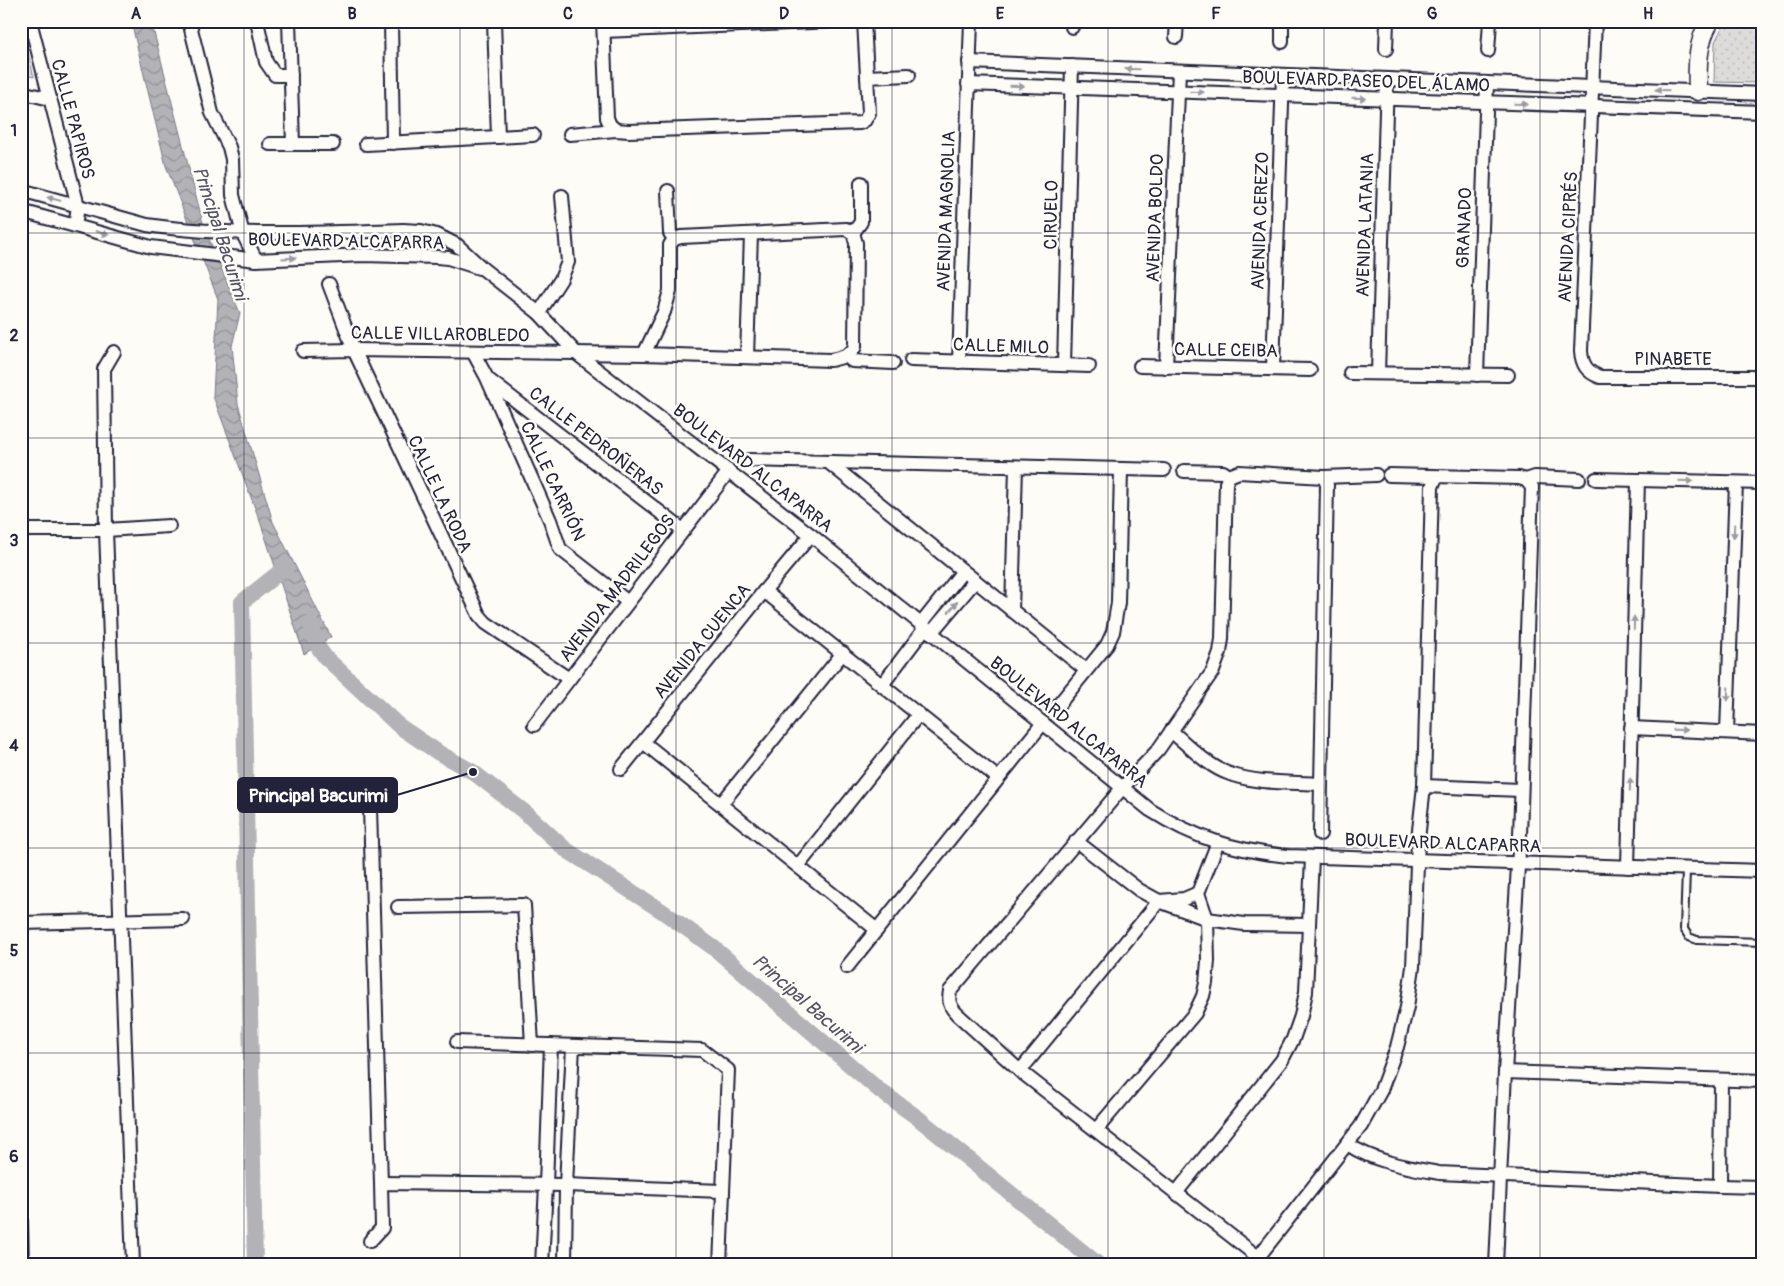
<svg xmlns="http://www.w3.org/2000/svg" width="1784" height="1286" viewBox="0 0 1784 1286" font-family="Pangolin,sans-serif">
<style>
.park{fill:url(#park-dots);stroke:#807f8b}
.water{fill:url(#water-waves);stroke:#787885}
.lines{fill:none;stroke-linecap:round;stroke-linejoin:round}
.canal{stroke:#b2b2b7;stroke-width:16}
.lane-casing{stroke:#22223b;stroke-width:10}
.street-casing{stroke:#22223b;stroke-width:16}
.secondary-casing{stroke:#22223b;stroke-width:21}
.lane{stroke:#fdfcf7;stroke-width:6}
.street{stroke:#fdfcf7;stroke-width:12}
.secondary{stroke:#fdfcf7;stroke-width:18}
.oneway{fill:#9a9aa2}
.grid{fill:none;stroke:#22223b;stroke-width:1;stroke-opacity:0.55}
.labels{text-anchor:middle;stroke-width:5;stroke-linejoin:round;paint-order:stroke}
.street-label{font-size:18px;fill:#22223b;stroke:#fdfcf7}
.water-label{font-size:19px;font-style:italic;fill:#545466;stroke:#fdfcf7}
.leader{fill:none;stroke:#22223b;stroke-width:2}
.callout-dot{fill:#22223b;stroke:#fdfcf7;stroke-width:2}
.callout{fill:#22223b;stroke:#22223b;stroke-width:2}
.callout-label{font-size:19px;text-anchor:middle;font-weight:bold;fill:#fff}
.neatline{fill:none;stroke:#22223b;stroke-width:2}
.grid-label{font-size:16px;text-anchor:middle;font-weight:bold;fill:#22223b}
</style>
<defs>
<pattern id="park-dots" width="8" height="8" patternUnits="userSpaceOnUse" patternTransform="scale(1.25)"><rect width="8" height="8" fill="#dddcdb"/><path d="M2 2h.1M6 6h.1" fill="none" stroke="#bdbcbd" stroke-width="1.8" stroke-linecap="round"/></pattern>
<pattern id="water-waves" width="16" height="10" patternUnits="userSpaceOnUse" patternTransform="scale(1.25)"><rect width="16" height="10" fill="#b2b2b7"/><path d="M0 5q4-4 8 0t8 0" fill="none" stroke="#909096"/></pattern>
</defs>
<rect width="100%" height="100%" fill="#fdfcf7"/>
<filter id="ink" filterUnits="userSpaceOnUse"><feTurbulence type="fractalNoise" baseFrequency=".02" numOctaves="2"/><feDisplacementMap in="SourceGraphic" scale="10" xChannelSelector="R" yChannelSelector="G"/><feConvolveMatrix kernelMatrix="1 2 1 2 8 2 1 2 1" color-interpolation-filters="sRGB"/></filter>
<g filter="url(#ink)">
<g class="park">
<polygon points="1725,21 1763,21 1763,83 1714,82 1715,42"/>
<polygon points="21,25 34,77 21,74"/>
</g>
<polygon class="water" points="131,21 151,21 204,227 240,313 232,346 238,404 273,522 331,637 304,654 261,524 213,396 218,299 166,166"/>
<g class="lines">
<g class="canal">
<polyline points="311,624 318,647 325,657 399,726 439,753 473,772 527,814 565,849 662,911 714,948 879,1090 918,1118 1099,1265"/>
<polyline points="255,1265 242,602 286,567"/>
</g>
<defs>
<polyline id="lane" points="1686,870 1684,929 1689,937 1697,940 1763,942"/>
<g id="street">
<polyline points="30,21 78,206 75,226"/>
<polyline points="189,21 212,113 229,147 232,159 233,195 243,234 256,260"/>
<polyline points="257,21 266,62 275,75 291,75"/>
<polyline points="289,21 293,144"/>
<polyline points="391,21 393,143"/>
<polyline points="494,21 498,137"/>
<polyline points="603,21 607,118 610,125 616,130"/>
<path d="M 1595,21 L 1581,351 C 1582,365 1587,372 1600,377 L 1763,377"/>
<polyline points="1072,27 1072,21"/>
<polyline points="604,31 835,21"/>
<polyline points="1176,37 1177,21"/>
<polyline points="1282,42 1282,21"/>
<polyline points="1386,49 1387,21"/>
<polyline points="1488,51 1490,21"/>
<polyline points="969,62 1763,94"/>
<polyline points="867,77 909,75"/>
<polyline points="968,84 1763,112"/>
<polyline points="21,92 50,99"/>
<polyline points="570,134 616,130 629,131 860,123 865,120 869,113 864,21"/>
<polyline points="270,144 333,144"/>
<polyline points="366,144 533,135"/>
<path d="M 21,190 L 147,225 C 232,237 318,233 403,230 L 421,231 L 437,235 L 457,245 L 483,269 L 539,313 L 577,354 L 811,535 L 1150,810 C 1194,838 1236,851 1288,856 L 1763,871"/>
<polyline points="668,191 670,233 674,239"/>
<polyline points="21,211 151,247 256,260 363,255 437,257 448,258 479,268"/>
<polyline points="853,233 861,222 861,183"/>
<polyline points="329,284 354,350 479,615 486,623 569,679"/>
<polyline points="539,313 561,279 568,262 562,196"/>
<path d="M 303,351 L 354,350 L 644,354 L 830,360 C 840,358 849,357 855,347 L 856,243 L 853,233 L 846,229 L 681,237 L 674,239 L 670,245 L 670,291 L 664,312 L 644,354"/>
<polyline points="114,352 104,369 106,530 133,1265"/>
<polyline points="473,352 487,378 550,520 560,549 628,602"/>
<polyline points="846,356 852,361 893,363"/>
<polyline points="747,357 751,234"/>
<polyline points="911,360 1089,366"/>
<polyline points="959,362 971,21"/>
<polyline points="1064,365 1072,66"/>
<polyline points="1140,366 1310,370"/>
<polyline points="1166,367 1179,71"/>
<polyline points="1273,368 1283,75"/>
<polyline points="1350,373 1508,375"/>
<polyline points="1378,373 1387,79"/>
<polyline points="1477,375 1487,83"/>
<polyline points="489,380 683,530"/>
<polyline points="750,460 1164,470"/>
<polyline points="828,462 1086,670"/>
<polyline points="1184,471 1223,472 1229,476"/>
<polyline points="1389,475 1519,478 1526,480 1532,487 1520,835 1505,1072 1496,1265"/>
<polyline points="1596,479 1763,483"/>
<polyline points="1526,480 1535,477 1579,479"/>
<polyline points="21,530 106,530 169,526"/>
<polyline points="764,591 998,778"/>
<polyline points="1012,611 1016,467"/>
<polyline points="921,624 963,571"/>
<polyline points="931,633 975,581"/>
<polyline points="882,685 925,628"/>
<polyline points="1059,704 1107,645 1113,632 1118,603 1121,470"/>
<polyline points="534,725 729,471"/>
<polyline points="1631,728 1763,734"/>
<path d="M 1171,731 C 1188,745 1208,767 1230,774 C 1258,784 1291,782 1321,784"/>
<polyline points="1727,732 1736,483"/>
<polyline points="643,742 877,930"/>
<polyline points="621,769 764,591 811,535"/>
<polyline points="1424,786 1520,790"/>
<polyline points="358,794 370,808 381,1183"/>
<polyline points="721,804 843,653"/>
<polyline points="1320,834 1327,485 1324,477"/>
<polyline points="1076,841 1139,890 1159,901 1207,919 1244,924 1309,925"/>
<polyline points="798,866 919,714"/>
<polyline points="1628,867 1638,480"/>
<polyline points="398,907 524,905 532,1045"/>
<polyline points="21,923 183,919"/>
<polyline points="847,967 1043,723"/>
<polyline points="457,1042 702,1050 728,1070 720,1265"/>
<polyline points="1020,1071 1159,901 1184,899 1198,893"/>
<polyline points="1505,1072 1763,1081"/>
<polyline points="1096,1130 1195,1013 1203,996 1206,983 1208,961 1207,919 1198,893 1218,842"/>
<path d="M 1347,1144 C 1375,1162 1406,1167 1439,1173 L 1720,1186 L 1761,1187"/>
<polyline points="1720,1186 1721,1080"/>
<polyline points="1176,1193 1282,1060 1293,1039 1301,1016 1306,992 1312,857"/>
<polyline points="21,1220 22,1265"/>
<polyline points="370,1241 382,1228 381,1183 566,1185 722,1191"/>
<path d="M 1258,1257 L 1020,1071 L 957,1014 C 950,1007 948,1001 950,991 L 1123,787 L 1158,750 L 1213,671 L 1220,652 L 1222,639 L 1226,483 L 1229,476 L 1239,472 L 1324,477 L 1376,475"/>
<polyline points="542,1265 546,1185 551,1045"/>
<polyline points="565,1265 566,1185 573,1046"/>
<polyline points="1252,1265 1361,1126 1381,1090 1397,1047 1407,1007 1413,967 1418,839 1424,786 1432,487 1436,477"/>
</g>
<path id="secondary" d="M 1698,91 C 1697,67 1697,42 1710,21"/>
</defs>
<use href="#lane" class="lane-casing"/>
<use href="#street" class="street-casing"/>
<use href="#secondary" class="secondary-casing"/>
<use href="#lane" class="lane"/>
<use href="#street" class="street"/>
<use href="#secondary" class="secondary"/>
</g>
<defs><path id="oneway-solid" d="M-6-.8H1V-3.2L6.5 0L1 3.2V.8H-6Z" transform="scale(1.25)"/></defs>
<g class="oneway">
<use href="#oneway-solid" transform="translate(1132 69) rotate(-178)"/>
<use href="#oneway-solid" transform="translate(1017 86) rotate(2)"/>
<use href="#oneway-solid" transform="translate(1662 90) rotate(-178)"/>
<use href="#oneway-solid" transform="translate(1197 92) rotate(2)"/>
<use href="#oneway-solid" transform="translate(1359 98) rotate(2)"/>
<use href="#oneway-solid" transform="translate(1521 104) rotate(2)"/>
<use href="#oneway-solid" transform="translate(54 199) rotate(-165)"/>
<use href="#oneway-solid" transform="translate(102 233) rotate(15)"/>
<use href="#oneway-solid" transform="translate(289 258) rotate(-3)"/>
<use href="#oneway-solid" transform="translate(1686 481) rotate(2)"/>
<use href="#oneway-solid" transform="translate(1734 531) rotate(92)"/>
<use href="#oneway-solid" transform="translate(953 607) rotate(-50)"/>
<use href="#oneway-solid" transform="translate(1634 623) rotate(-89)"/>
<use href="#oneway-solid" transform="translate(1728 694) rotate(92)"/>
<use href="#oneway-solid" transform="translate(1680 730) rotate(2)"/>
<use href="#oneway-solid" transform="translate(1630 785) rotate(-89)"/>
</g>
</g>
<path class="grid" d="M 244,21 L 244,1265M 460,21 L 460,1265M 676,21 L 676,1265M 892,21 L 892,1265M 1108,21 L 1108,1265M 1324,21 L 1324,1265M 1540,21 L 1540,1265M 21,233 L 1763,233M 21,438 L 1763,438M 21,643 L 1763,643M 21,848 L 1763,848M 21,1053 L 1763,1053"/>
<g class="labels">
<g class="street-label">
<text transform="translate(1366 81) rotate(2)" y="6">BOULEVARD PASEO DEL ÁLAMO</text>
<text transform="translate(73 119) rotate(75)" y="6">CALLE PAPIROS</text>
<text transform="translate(946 211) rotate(-88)" y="6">AVENIDA MAGNOLIA</text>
<text transform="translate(1051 215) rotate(-89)" y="6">CIRUELO</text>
<text transform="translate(1155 218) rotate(-88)" y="6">AVENIDA BOLDO</text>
<text transform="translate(1260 221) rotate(-88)" y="6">AVENIDA CEREZO</text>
<text transform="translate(1365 225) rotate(-88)" y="6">AVENIDA LATANIA</text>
<text transform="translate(1464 228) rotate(-88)" y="6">GRANADO</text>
<text transform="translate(1568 237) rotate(-87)" y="6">AVENIDA CIPRÉS</text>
<text transform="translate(346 241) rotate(1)" y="6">BOULEVARD ALCAPARRA</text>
<text transform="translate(440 334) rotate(1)" y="6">CALLE VILLAROBLEDO</text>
<text transform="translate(1001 346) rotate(2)" y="6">CALLE MILO</text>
<text transform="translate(1226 350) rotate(1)" y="6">CALLE CEIBA</text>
<text x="1673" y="365">PINABETE</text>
<text transform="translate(596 441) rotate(38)" y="6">CALLE PEDROÑERAS</text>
<text transform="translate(753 468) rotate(38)" y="6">BOULEVARD ALCAPARRA</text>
<text transform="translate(553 481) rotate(65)" y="6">CALLE CARRIÓN</text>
<text transform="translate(440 494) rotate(65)" y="6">CALLE LA RODA</text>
<text transform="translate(617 588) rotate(-53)" y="6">AVENIDA MADRILEGOS</text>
<text transform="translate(702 641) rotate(-51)" y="6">AVENIDA CUENCA</text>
<text transform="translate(1069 722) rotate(39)" y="6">BOULEVARD ALCAPARRA</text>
<text transform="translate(1443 843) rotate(2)" y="6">BOULEVARD ALCAPARRA</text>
</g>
<g class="water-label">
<text transform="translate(221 233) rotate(72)" y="7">Principal Bacurimi</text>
<text transform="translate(808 1003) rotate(41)" y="7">Principal Bacurimi</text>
</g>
</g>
<path class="leader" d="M473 772L397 795"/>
<circle class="callout-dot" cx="473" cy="772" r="5"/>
<rect class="callout" x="238" y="778" width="159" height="34" rx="5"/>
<g class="callout-label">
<text x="318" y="802">Principal Bacurimi</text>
</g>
<rect width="1784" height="1286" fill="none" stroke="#fdfcf7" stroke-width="55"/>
<rect x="28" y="28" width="1728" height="1230" class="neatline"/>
<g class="grid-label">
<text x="136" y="19">A</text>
<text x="352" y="19">B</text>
<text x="568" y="19">C</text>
<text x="784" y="19">D</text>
<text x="1000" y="19">E</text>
<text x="1216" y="19">F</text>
<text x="1432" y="19">G</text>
<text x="1648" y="19">H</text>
<text x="14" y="136">1</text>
<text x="14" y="341">2</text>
<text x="14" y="546">3</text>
<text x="14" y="751">4</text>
<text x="14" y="956">5</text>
<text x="14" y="1162">6</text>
</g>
</svg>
